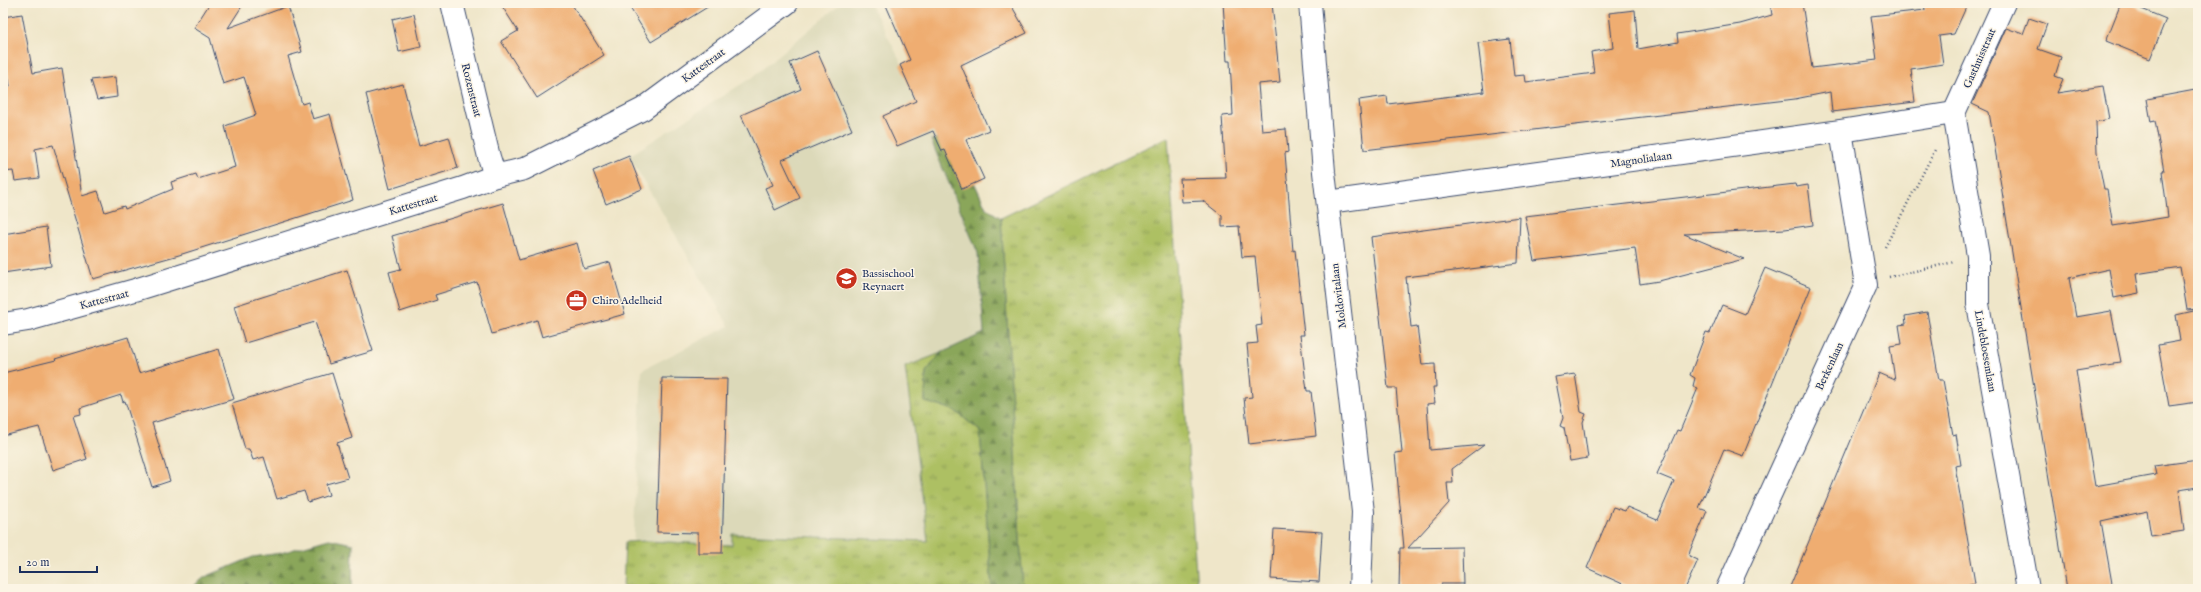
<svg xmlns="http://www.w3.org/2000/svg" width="2201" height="592" viewBox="0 0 2201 592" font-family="'IM FELL English',serif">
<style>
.built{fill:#dcd9b9}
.grass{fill:url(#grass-tufts);stroke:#647861}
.forest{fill:url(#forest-firs);stroke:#526a5c}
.building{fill:#efad71}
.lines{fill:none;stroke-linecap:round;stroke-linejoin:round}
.minor-casing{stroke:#3b4a6e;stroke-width:24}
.tertiary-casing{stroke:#3b4a6e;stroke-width:24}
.path{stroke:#3b4a6e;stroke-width:2.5;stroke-dasharray:1 3;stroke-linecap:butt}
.minor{stroke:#fff;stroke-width:22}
.tertiary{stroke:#fff;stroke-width:22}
.labels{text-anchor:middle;stroke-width:3;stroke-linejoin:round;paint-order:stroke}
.street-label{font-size:11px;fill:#1b2f5e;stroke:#fcf5e5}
.poi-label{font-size:11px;fill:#1b2f5e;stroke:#fcf5e5;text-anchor:start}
</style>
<defs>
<pattern id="grass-tufts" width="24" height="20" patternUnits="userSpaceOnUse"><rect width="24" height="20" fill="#adc064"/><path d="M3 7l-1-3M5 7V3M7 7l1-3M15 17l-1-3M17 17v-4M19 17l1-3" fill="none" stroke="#8c9c56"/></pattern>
<pattern id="forest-firs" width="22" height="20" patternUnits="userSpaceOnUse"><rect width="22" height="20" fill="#8aa65a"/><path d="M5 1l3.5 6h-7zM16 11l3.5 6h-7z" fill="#70884e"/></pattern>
</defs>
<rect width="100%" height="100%" fill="#fcf5e5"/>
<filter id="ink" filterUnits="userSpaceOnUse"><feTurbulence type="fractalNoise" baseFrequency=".025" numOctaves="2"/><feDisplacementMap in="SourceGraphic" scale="8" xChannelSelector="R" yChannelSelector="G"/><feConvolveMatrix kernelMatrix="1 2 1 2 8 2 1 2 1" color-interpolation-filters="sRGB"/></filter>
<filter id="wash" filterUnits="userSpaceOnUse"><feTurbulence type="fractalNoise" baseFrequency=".012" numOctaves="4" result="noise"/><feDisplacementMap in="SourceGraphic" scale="16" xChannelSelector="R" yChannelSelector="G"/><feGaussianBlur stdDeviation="0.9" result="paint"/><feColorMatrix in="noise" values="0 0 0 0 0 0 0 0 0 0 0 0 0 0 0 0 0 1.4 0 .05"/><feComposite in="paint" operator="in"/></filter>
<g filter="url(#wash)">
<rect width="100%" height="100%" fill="#efe6c9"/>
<polygon class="built" points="841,3 870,3 990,231 1011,589 631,589 642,370 729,326 629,156 754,76"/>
<g class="grass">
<polygon points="1168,137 1197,589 1023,589 1001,218"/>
<polygon points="941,353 926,372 925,401 954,410 980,431 992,589 623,589 625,542 646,541 732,545 732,534 928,541 905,367"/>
</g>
<g class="forest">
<polygon points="953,136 986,208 1001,218 1023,589 992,589 980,431 954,410 925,402 926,372 941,353 984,333 978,253 931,140"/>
<polygon points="329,539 353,544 352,589 190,589 205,577 253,557 281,553"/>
</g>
<g id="blocks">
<g class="building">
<polygon points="210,3 244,3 228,28 288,6 302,52 288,56 302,104 308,102 313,119 330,114 353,200 179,255 93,279 53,145 35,149 39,178 15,181 13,171 3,172 3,87 10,86 3,44 3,17 22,14 33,73 62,68 82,196 98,191 105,212 124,206 125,209 173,189 171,182 196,174 198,179 235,167 225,126 256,115 244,77 223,84 210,38 194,28"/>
<polygon points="500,3 571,3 604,55 537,98 501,41 518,31"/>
<polygon points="627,3 714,3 651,42"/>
<polygon points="885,3 1010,3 1027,33 961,65 989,130 966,140 984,179 962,189 945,150 942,151 933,131 897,146 883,116 916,101 900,65 910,60"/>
<polygon points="1223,3 1272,3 1280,82 1258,84 1262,131 1286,129 1288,152 1285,153 1293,251 1295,250 1304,335 1300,335 1307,391 1311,391 1316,436 1249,444 1244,398 1252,397 1247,344 1258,343 1256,326 1262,325 1255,256 1242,257 1239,226 1222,227 1222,216 1203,201 1182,202 1180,179 1226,178 1222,116 1233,115 1230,61 1227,61"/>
<polygon points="1770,3 1802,3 1812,68 1877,60 1871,16 1925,10 1924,3 1968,3 1954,34 1939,36 1943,64 1911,69 1915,102 1832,112 1830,92 1795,99 1364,150 1359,100 1387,96 1388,104 1484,92 1478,43 1510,39 1514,76 1525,75 1526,82 1594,73 1591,52 1613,48 1609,13 1635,10 1638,49 1678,42 1677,34 1740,24 1772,15"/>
<polygon points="2121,3 2127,3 2166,19 2150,59 2106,41"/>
<polygon points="414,14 421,47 399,52 392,19"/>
<polygon points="2029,18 2047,24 2038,49 2061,57 2055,76 2063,79 2057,93 2103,86 2109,119 2096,122 2097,153 2104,189 2107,189 2113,226 2168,217 2162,171 2164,171 2155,121 2151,122 2147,99 2195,90 2198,109 2198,309 2187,310 2180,267 2136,274 2139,293 2114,298 2109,269 2069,278 2076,317 2111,311 2121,362 2113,363 2113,365 2076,371 2095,486 2156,475 2154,466 2198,460 2198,487 2179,490 2184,531 2151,536 2147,511 2101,521 2113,589 2067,589 1989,112 1972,104 2006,28 2023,34"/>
<polygon points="817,51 852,130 782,160 800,198 775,210 765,188 773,185 741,115 801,89 790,63"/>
<polygon points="115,77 117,97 97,100 91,80"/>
<polygon points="403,84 419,146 449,137 458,168 390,189 366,94"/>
<polygon points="629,156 642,189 606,204 593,171"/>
<polygon points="1795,184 1796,187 1808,185 1813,225 1785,229 1684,234 1744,259 1659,281 1640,284 1635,248 1534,261 1525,216"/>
<polygon points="503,203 519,260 577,243 584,269 610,262 625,314 542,337 537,320 492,334 477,282 435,295 437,300 400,312 389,272 401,269 392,236"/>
<polygon points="1520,217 1518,263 1406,277 1411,327 1417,326 1422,365 1435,364 1436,387 1433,387 1435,403 1427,404 1430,450 1484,445 1452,469 1453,483 1447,483 1449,503 1408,548 1462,547 1463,584 1441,584 1441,589 1399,589 1400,548 1404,548 1395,453 1402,452 1396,388 1388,388 1371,237"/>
<polygon points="46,227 51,266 3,273 3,234"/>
<polygon points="1765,268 1811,287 1743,456 1724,449 1699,508 1707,511 1690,551 1689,556 1698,560 1685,589 1634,589 1587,568 1613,507 1625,511 1627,507 1657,520 1674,481 1657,474 1677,430 1680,431 1698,388 1693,386 1695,378 1690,375 1706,332 1710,333 1722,305 1745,314"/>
<polygon points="347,270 373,351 329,364 315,322 245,343 234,306"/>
<polygon points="2198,310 2198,402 2169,406 2158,345 2180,341 2176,315"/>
<polygon points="1927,312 1939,380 1943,380 1953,435 1956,434 1961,465 1955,466 1975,583 1946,589 1789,589 1879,373 1895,380 1890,346 1902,344 1899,325 1906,324 1905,316"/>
<polygon points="128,337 139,373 219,349 234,399 152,423 170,481 152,487 125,401 123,402 121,395 80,408 81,414 73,416 87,459 53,470 39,427 3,436 3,373 56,360 55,359"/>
<polygon points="332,373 352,438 337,443 348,478 326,484 329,495 308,502 304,491 277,499 264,457 253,460 249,449 245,449 232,403"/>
<polygon points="1575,374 1581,412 1586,414 1583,422 1588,458 1570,461 1564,428 1560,426 1563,418 1555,377"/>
<polygon points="662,378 727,379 722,553 698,553 698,533 657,532"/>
<polygon points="1274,529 1322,532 1319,582 1271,579"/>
</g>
</g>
</g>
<g filter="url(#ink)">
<use href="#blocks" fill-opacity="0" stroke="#3b4a6e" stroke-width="1"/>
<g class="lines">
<defs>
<g id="minor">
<polyline points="452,3 489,157 495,176"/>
<polyline points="1310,3 1324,172 1363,512 1360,589"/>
<polyline points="1954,113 1978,256 1978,304 2028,589"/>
<polyline points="1954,113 2004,3"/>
<polyline points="1328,202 1841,131 1954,113"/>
<polyline points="1727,589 1866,285 1841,131"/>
</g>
<polyline id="tertiary" points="3,324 28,320 135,290 463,188 495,176 524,169 643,109 787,3"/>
</defs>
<use href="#minor" class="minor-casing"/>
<use href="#tertiary" class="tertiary-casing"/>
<g class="path">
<polyline points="1885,247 1935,150"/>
<polyline points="1889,277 1954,262"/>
</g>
<use href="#minor" class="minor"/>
<use href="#tertiary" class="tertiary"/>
</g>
</g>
<defs>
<symbol id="school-disc" viewBox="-11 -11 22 22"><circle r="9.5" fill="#c8321e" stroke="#fcf5e5"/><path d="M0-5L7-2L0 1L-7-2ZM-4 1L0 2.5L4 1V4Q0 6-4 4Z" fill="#fff"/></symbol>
<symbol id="office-disc" viewBox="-11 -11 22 22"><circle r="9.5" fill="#c8321e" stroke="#fcf5e5"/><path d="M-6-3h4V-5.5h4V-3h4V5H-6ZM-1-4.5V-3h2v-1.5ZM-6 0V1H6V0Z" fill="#fff"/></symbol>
</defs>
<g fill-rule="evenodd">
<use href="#school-disc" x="834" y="266" width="25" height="25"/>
<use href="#office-disc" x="564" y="288" width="25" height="25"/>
</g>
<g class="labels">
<g class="street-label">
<text transform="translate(1979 58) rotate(-66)" y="4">Gasthuisstraat</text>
<text transform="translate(703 65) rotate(-36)" y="4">Kattestraat</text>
<text transform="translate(472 90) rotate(76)" y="4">Rozenstraat</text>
<text transform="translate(1641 159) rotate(-8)" y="4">Magnolialaan</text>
<text transform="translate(413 204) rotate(-17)" y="4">Kattestraat</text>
<text transform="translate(1338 296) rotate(-97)" y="4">Moldovitalaan</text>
<text transform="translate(104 299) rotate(-15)" y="4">Kattestraat</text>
<text transform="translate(1986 351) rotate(80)" y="4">Lindebloesemlaan</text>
<text transform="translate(1829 366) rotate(-65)" y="4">Berkenlaan</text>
</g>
<g class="poi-label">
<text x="862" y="277">Bassischool<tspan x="862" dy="13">Reynaert</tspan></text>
<text x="592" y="304">Chiro Adelheid</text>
</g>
</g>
<rect width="2201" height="592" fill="none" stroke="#fcf5e5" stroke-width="16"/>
<path d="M20 566v6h77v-6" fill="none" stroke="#1b2f5e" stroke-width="2"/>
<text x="26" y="566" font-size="12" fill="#1b2f5e" stroke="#fcf5e5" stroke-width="3" paint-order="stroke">20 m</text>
</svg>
